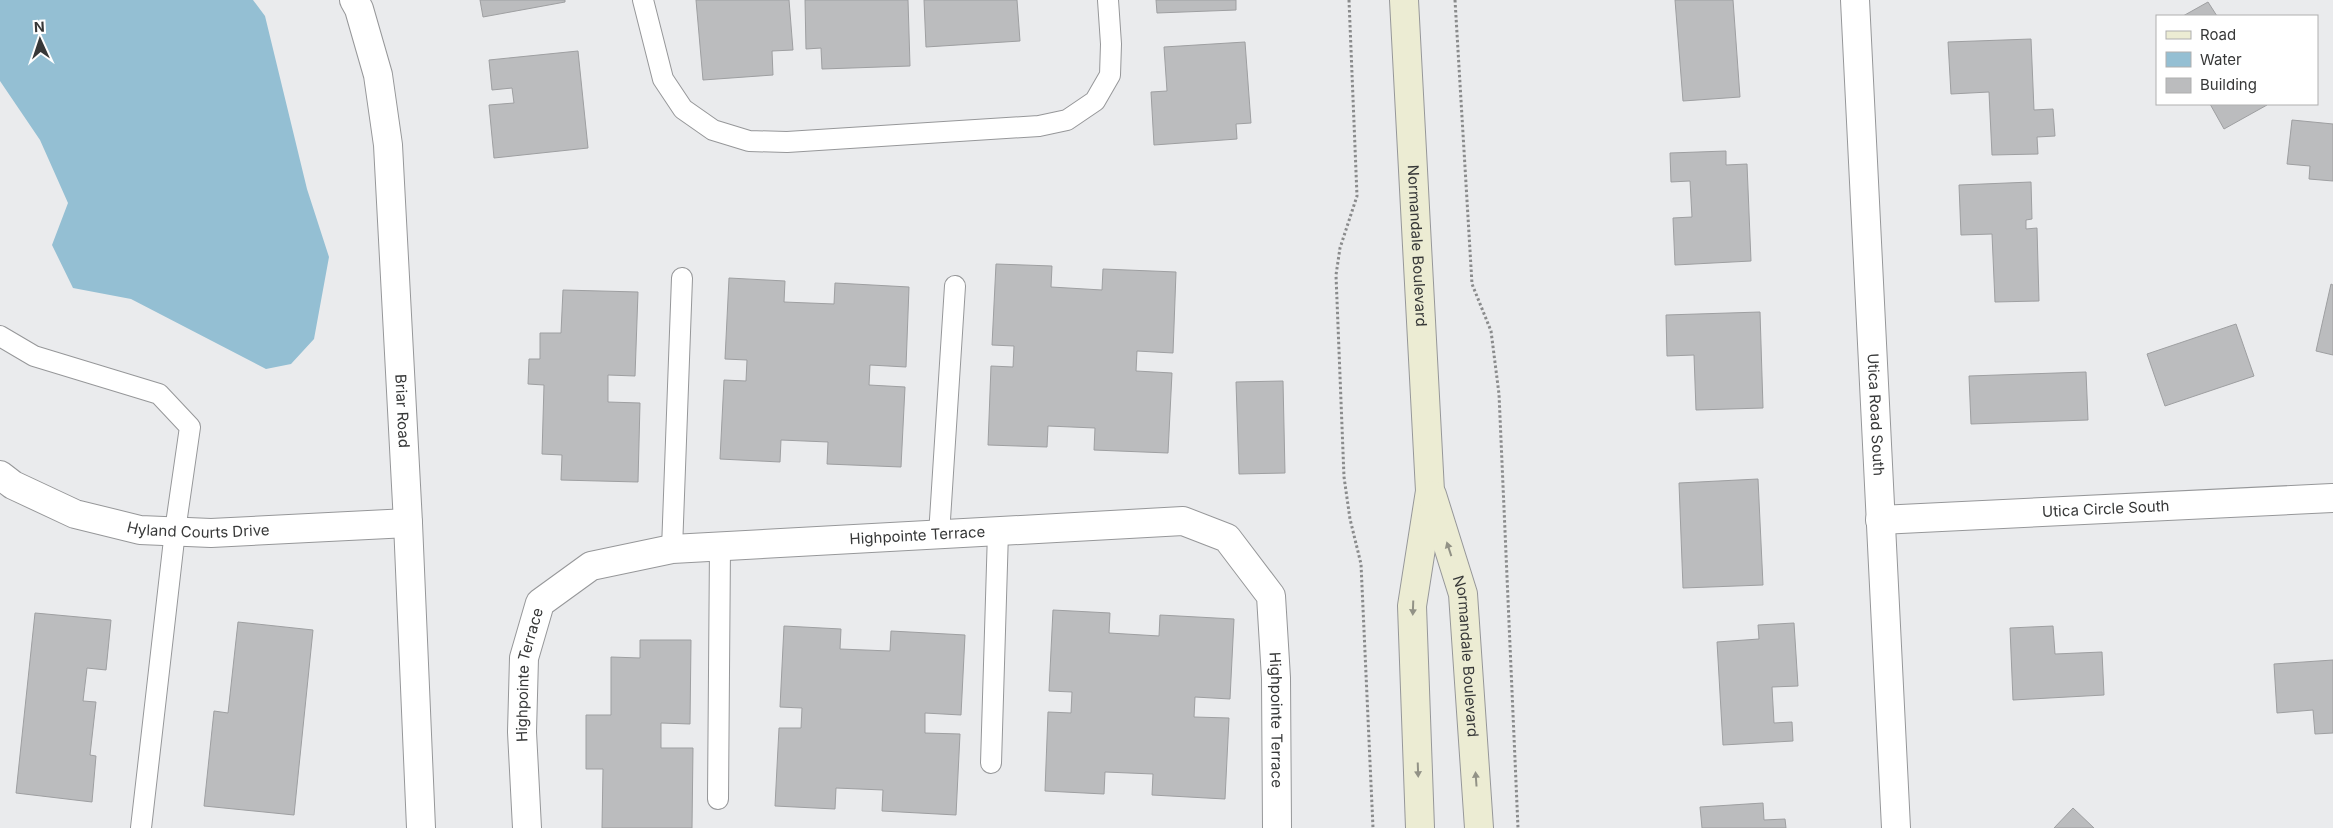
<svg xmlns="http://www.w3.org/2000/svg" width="2333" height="828" viewBox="0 0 2333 828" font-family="Inter,sans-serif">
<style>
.water{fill:#94bfd3}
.building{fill:#bbbcbe;stroke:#9e9fa1}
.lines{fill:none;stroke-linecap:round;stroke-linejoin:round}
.service-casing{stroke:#969799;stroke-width:22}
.minor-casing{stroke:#969799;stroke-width:30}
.secondary-casing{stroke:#969799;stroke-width:30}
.path{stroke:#8a8b8c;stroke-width:3;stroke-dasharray:2.5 2.5;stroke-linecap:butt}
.service{stroke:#fff;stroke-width:20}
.minor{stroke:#fff;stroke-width:28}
.secondary{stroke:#ececd3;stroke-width:28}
.oneway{fill:#929286}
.labels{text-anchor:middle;stroke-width:4.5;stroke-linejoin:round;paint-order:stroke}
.street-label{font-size:15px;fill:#373838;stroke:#fff}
</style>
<rect width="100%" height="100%" fill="#eaebed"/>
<polygon class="water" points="0,0 253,0 265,16 307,189 329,257 314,339 291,364 266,369 131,299 73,288 52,245 68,203 40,140 0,81"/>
<g class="building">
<polygon points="480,0 565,0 565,2 483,17"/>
<polygon points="696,0 789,0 793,50 772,51 773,75 703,80"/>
<polygon points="805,0 908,0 910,66 822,69 821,48 806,49"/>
<polygon points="924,0 1017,0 1020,41 926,47"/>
<polygon points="1156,0 1236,0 1236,10 1157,13"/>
<polygon points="1675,0 1733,0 1740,97 1683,101"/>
<polygon points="2208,2 2217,16 2183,16"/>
<polygon points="2031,39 2034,110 2053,109 2055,136 2037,137 2038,154 1992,155 1989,92 1951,94 1948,42"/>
<polygon points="1245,42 1251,123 1236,124 1237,139 1154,145 1151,92 1167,91 1164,47"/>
<polygon points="578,51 588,148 494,158 489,105 514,103 512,88 492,90 489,60"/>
<polygon points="2210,104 2267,104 2267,105 2224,129"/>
<polygon points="2292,120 2333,124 2333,181 2309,179 2310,166 2287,164"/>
<polygon points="1726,151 1726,165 1747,164 1751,261 1675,265 1673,218 1692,217 1690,181 1671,182 1670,153"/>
<polygon points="2031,182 2032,219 2026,220 2026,229 2037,228 2039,301 1995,302 1992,234 1961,235 1959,185"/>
<polygon points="996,264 1052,266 1051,287 1102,290 1103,269 1176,272 1173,353 1137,351 1136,371 1172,373 1168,453 1094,450 1095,428 1048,426 1047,447 988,445 991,366 1013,367 1014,346 992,345"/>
<polygon points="729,278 785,281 784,302 834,304 835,283 909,287 906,367 870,365 869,385 905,387 901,467 827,464 828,442 781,440 780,462 720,459 724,380 746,381 747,360 725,359"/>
<polygon points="2331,284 2333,285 2333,355 2316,351"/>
<polygon points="563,290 638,292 635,376 608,375 608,402 640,403 638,482 561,480 562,455 542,454 544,385 528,384 529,359 540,359 540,333 561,333"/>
<polygon points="1760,312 1763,408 1696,410 1694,355 1667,356 1666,315"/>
<polygon points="2236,324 2254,376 2165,406 2147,354"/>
<polygon points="2086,372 2088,420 1971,424 1969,376"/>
<polygon points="1283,381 1285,473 1239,474 1236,382"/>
<polygon points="1758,479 1763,585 1683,588 1679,483"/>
<polygon points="1053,610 1110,613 1109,633 1159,636 1160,615 1234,619 1230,699 1195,697 1194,717 1229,718 1225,799 1152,795 1153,774 1105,772 1104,794 1045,791 1048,712 1071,713 1072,692 1049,691"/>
<polygon points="35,613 111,620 106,670 87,668 83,701 96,702 90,755 96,756 92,802 16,793"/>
<polygon points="238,622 313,630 294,815 204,806 214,711 228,713"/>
<polygon points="1794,623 1798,686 1772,687 1774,723 1792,722 1793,741 1723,745 1717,642 1759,639 1758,625"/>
<polygon points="784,626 841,629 840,649 890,651 891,631 965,635 961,715 925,713 925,733 960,734 956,815 882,811 883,790 836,788 835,809 775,806 779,728 801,728 802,708 780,707"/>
<polygon points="2053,626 2055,654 2102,652 2104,695 2013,700 2010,628"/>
<polygon points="640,640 691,640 690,724 661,723 661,748 693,748 692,828 602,828 603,769 586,769 586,715 611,715 611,657 640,658"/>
<polygon points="2333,660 2333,733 2315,734 2313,710 2277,713 2274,664"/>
<polygon points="1763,803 1764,820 1785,819 1786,828 1702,828 1700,807"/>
<polygon points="2073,808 2094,828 2054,828"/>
</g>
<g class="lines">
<defs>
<g id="service">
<polyline points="643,0 663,79 683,109 713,130 749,141 787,142 1039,126 1067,120 1095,101 1110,75 1111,44 1108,0"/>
<polyline points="0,336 34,356 159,394 190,427 175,531 141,828"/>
<polyline points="939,535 955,286"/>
<polyline points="672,549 682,278"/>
<polyline points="991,763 998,532"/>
<polyline points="718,799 720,546"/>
</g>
<g id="minor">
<path id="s1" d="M 354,0 L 359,9 L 378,75 L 388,145 L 408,523 L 421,828"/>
<path id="s2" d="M 1855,0 L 1896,828"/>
<path id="s3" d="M 0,475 L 13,485 L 75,514 L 140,530 L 211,533 L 408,523"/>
<path id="s4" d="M 1880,520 L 2332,498"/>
<path id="s5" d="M 527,828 L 522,732 L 524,658 L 540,603 L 591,566 L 672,549 L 1183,521 L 1227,538 L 1271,596 L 1276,678 L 1277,828"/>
</g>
<g id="secondary">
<path id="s6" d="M 1404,0 L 1430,491 L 1412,606 L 1420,828"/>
<path id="s7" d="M 1432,495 L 1463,594 L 1479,828"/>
</g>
</defs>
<use href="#service" class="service-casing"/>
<use href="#minor" class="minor-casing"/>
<use href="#secondary" class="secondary-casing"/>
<g class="path">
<polyline points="1349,0 1357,196 1340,248 1336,275 1344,477 1350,519 1361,564 1373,828"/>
<polyline points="1455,0 1472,284 1491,331 1499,394 1518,828"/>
</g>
<use href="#service" class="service"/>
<use href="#minor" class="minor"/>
<use href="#secondary" class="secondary"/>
</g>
<defs><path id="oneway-solid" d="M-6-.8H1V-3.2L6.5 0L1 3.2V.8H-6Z" transform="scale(1.25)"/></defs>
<g class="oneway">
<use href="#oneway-solid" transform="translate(1449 549) rotate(-108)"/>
<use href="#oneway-solid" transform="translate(1413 608) rotate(92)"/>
<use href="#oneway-solid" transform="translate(1418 770) rotate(88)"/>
<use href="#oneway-solid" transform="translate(1476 779) rotate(-94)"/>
</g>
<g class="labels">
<g class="street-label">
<text dy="5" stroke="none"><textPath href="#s6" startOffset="246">Normandale Boulevard</textPath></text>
<text dy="5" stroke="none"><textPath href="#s1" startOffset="416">Briar Road</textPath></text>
<text dy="5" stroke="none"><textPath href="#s2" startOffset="415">Utica Road South</textPath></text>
<text dy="5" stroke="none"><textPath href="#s4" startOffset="226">Utica Circle South</textPath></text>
<text dy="5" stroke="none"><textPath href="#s3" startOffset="210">Hyland Courts Drive</textPath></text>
<text dy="5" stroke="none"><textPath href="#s5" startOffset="619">Highpointe Terrace</textPath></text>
<text dy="5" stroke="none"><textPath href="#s7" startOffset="166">Normandale Boulevard</textPath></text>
<text dy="5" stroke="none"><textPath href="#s5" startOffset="154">Highpointe Terrace</textPath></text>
<text dy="5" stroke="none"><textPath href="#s5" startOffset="1129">Highpointe Terrace</textPath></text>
</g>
</g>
<rect x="2156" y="15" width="162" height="90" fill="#ffffff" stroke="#afafaf"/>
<rect x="2166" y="31" width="25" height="8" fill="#ececd3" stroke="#afafaf"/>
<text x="2200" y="40" font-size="15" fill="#373838">Road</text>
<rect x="2166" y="52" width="25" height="15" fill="#94bfd3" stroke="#afafaf"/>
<text x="2200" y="65" font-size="15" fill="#373838">Water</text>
<rect x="2166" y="78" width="25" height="15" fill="#bbbcbe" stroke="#afafaf"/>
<text x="2200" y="90" font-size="15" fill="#373838">Building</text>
<g transform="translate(40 40) rotate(357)" stroke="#ffffff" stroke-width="4" paint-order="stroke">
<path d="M0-4L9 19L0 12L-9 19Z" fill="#373838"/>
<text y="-8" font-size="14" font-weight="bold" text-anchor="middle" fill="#373838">N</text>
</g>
</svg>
